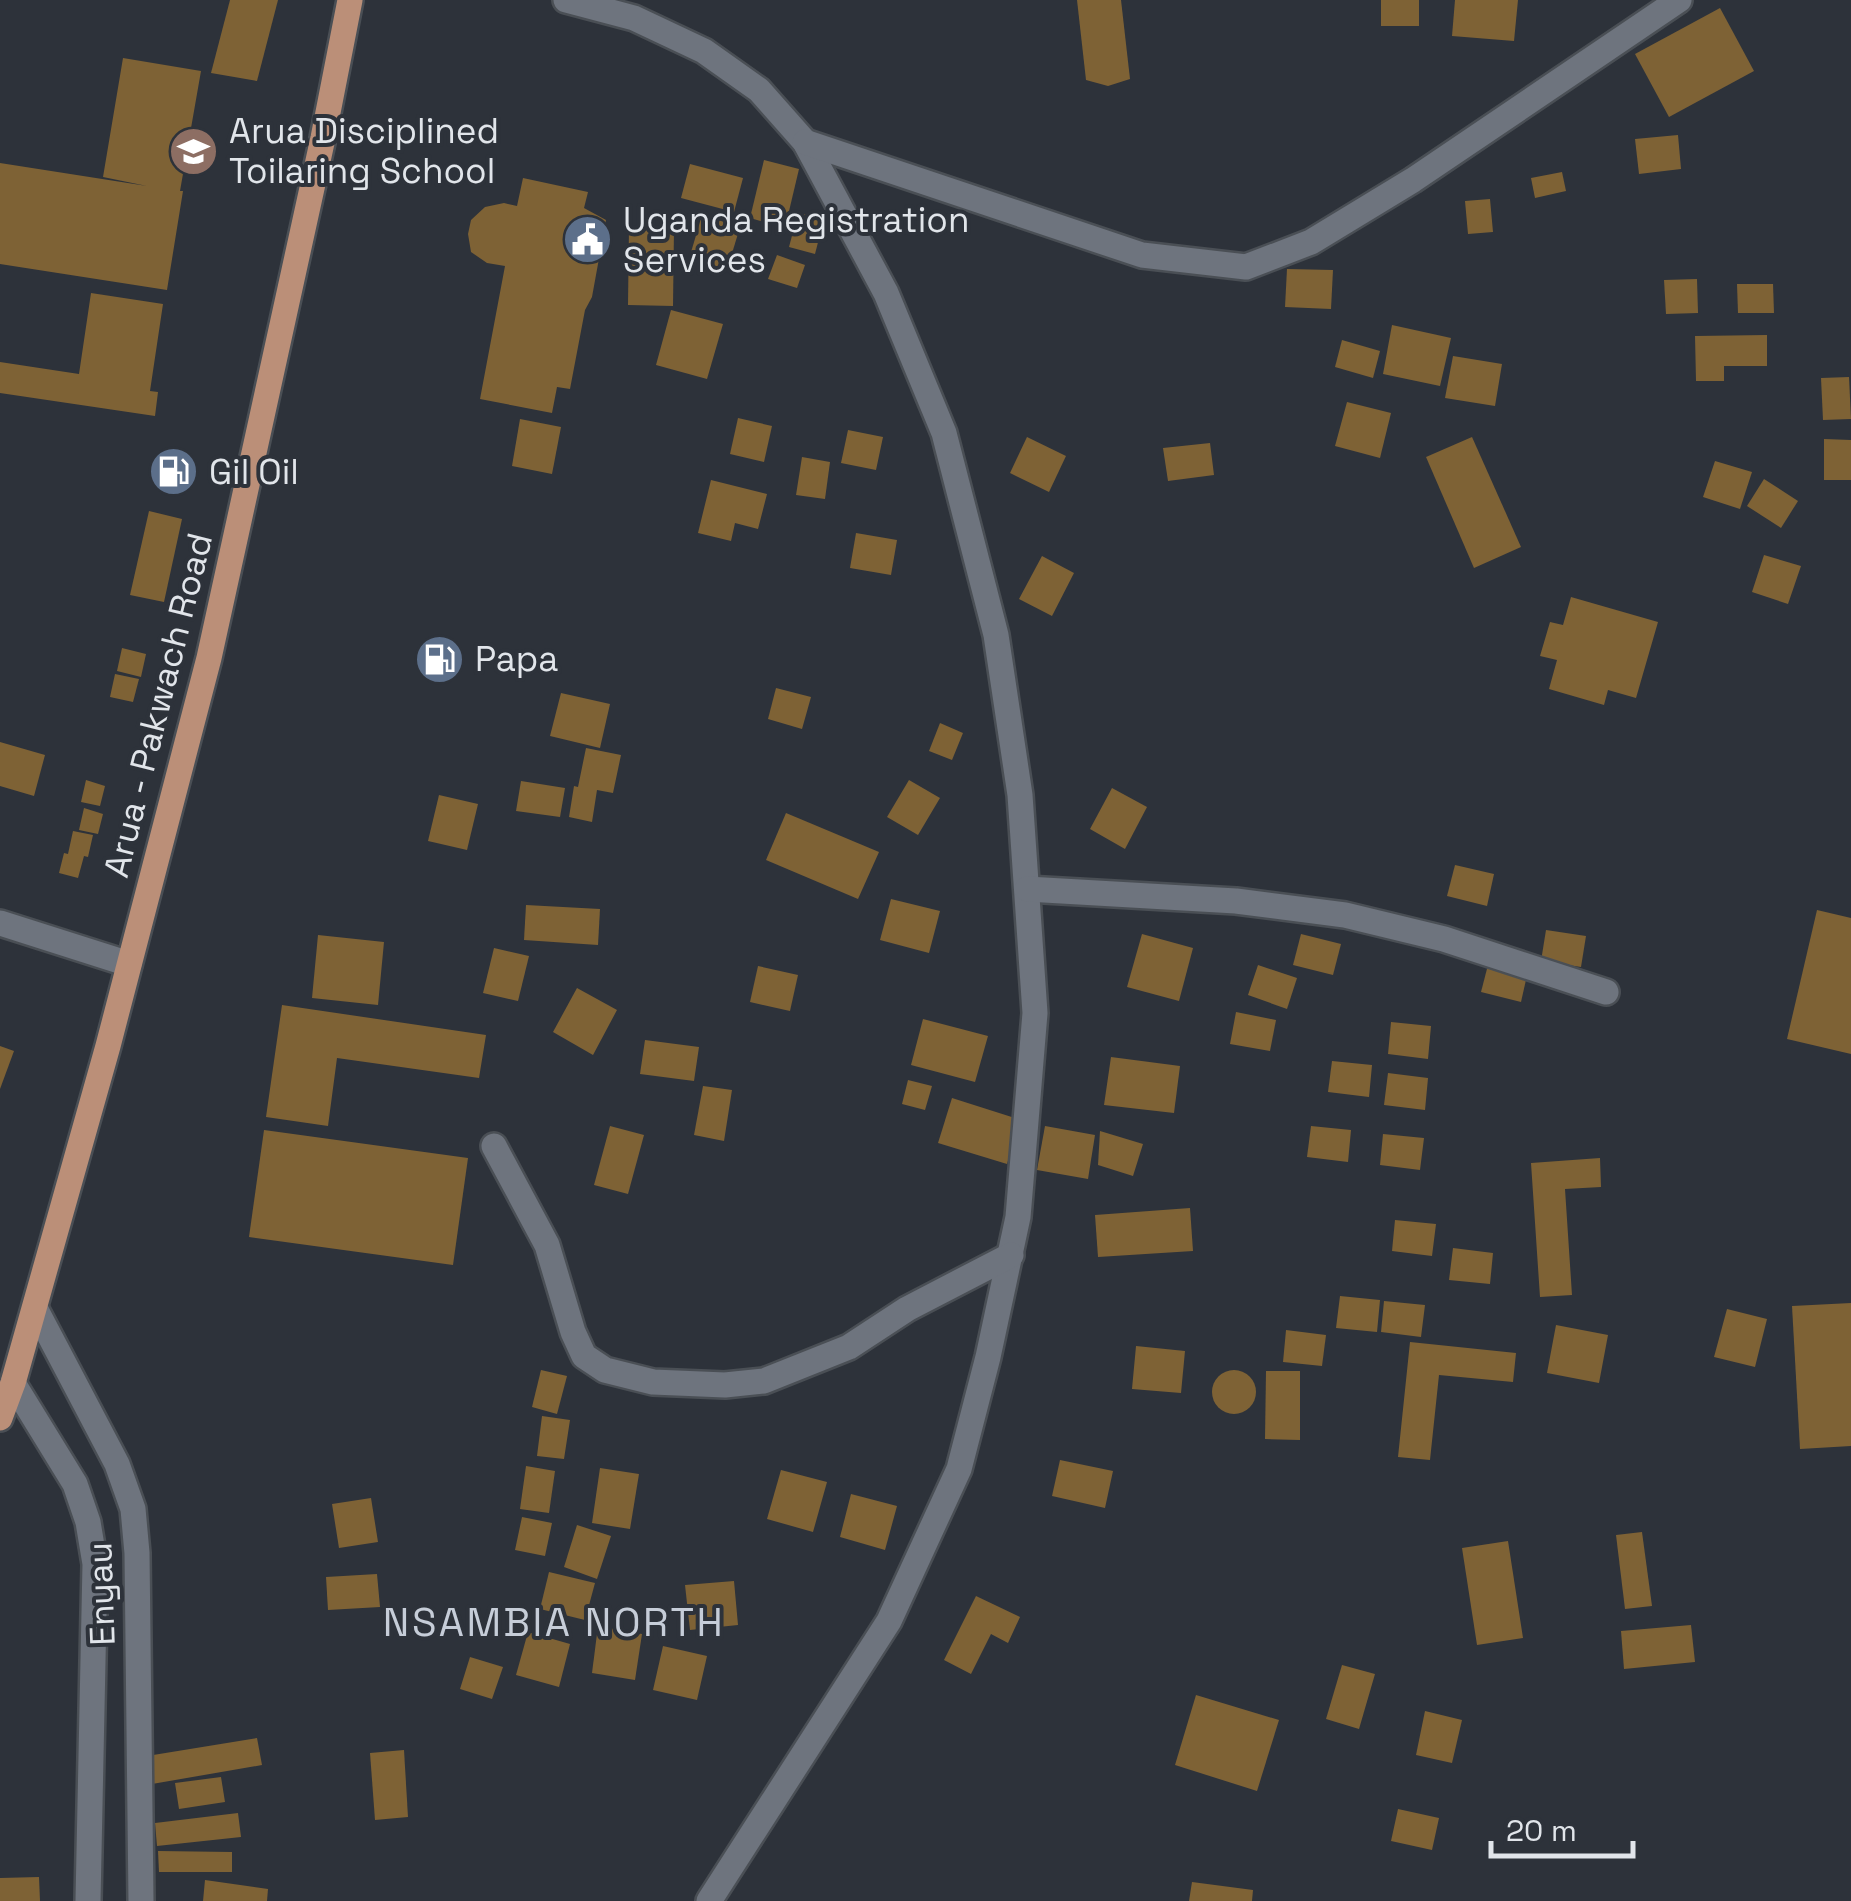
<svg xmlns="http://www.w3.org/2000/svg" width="1851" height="1901" viewBox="0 0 1851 1901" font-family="'Space Grotesk',sans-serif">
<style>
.building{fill:#7e6235}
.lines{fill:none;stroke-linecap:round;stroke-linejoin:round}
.minor-casing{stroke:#4a4f55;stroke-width:30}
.major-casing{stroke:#4a4f55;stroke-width:30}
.minor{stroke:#6e747e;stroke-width:25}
.major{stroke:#bb8f78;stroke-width:25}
.labels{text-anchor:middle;stroke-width:8;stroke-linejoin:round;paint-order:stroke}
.poi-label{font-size:35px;fill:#e1e5ea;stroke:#2d323a;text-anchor:start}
.street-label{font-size:35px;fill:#e1e5ea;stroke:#2d323a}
.quarter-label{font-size:40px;letter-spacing:2.5px;fill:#c6cdd8;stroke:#2d323a}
</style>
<rect width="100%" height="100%" fill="#2d323a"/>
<g class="building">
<polygon points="230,0 278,0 257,81 211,73"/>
<polygon points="1077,0 1121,0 1130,79 1108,86 1086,80"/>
<rect x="1381" y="0" width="38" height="26"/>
<polygon points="1455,0 1518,0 1514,41 1452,36"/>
<polygon points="1720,8 1754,71 1669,117 1635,54"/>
<polygon points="123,58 201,71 180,191 183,191 167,290 0,264 0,163 147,186 103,177"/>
<polygon points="1678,135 1681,169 1639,174 1635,139"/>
<polygon points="764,160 799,169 785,228 750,218"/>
<polygon points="690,164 743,178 734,212 681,198"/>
<polygon points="1562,172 1566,191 1535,198 1531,178"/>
<polygon points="523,178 588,192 584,208 606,220 592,297 585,310 570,389 557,387 552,413 480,399 505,266 487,263 471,252 468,234 471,220 485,207 504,203 517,206"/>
<polygon points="1490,199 1493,232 1468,234 1465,201"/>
<polygon points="798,213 824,219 815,254 789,247"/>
<polygon points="702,215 740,227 727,270 689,259"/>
<polygon points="629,227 674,228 673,306 628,305"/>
<polygon points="777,255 805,265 797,288 768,279"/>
<polygon points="1287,269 1333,270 1331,309 1285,307"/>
<polygon points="1697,279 1698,313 1666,314 1664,280"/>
<polygon points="1737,284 1773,284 1774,313 1738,313"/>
<polygon points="91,293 163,304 150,391 158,392 155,416 0,393 0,362 79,374"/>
<polygon points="671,310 723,324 707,379 656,365"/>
<polygon points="1392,325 1451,338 1440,386 1383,374"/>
<polygon points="1767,335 1767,366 1724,366 1724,381 1696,381 1695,336"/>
<polygon points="1342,340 1380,351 1373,378 1335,367"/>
<polygon points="1453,356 1502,364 1495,406 1445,398"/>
<polygon points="1849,377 1851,419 1823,420 1821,378"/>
<polygon points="1347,402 1391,413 1380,458 1335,446"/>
<polygon points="738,418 772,426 764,462 730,454"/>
<polygon points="520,419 561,427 552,474 512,466"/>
<polygon points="848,430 883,437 876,470 841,463"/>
<polygon points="1027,437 1066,456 1049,492 1010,473"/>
<polygon points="1472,437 1521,547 1474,568 1426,457"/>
<polygon points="1824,439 1851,440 1851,480 1824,480"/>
<polygon points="1210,443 1214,475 1168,481 1163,448"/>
<polygon points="802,457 830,462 825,499 796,495"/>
<polygon points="1715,461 1752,472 1740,509 1703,497"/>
<polygon points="1764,479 1798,501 1781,528 1747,506"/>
<polygon points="711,480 767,494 758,529 735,523 731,541 698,533"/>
<polygon points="149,511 182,519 164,602 130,595"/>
<polygon points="856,533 897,540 891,575 850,568"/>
<polygon points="1764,555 1801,566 1788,604 1752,592"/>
<polygon points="1042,556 1074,573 1052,616 1019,599"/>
<polygon points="1571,597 1658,622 1636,698 1608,690 1604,705 1549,689 1557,660 1540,656 1550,622 1563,625"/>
<polygon points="122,648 146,654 141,677 117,671"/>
<polygon points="115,674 139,679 133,702 110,697"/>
<polygon points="776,688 811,697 802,729 768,719"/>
<polygon points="561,693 610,704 600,748 550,736"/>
<polygon points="940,723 963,733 952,760 929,751"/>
<polygon points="0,742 45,755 34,796 0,786"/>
<polygon points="586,748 621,755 613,793 597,790 592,822 569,817 574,786 578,787"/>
<polygon points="86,780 105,786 100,806 81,802"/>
<polygon points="909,780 940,798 918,835 887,817"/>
<polygon points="521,781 565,788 560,817 516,811"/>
<polygon points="1112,788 1147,807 1125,849 1090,829"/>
<polygon points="439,795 478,804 467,850 428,841"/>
<polygon points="84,808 103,814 98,834 79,830"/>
<polygon points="786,813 879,852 858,899 766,860"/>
<polygon points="73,831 93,835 88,857 84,856 78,878 59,873 64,853 68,854"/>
<polygon points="1455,865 1494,874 1487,906 1447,896"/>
<polygon points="891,899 940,911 929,953 880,940"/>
<polygon points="526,905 600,909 598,945 524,940"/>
<polygon points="1817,910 1851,918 1851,1054 1787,1039"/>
<polygon points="1546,930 1586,936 1581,967 1541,961"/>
<polygon points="1142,934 1193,948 1179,1001 1127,987"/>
<polygon points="1301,934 1341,944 1333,975 1293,965"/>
<polygon points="318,935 384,942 378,1005 312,998"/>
<polygon points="494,948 529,956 518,1001 483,993"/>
<polygon points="1489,961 1528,971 1521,1002 1481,992"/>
<polygon points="1258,965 1297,978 1287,1009 1248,995"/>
<polygon points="758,966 798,975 790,1011 750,1002"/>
<polygon points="577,988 617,1010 593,1055 553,1032"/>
<polygon points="282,1005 486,1035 479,1078 337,1058 328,1126 266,1117"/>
<polygon points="1236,1012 1276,1020 1270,1051 1230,1044"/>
<polygon points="923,1019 988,1036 975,1082 911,1065"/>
<polygon points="1391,1022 1431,1026 1428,1059 1388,1054"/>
<polygon points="645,1040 699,1047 694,1081 640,1074"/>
<polygon points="0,1046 14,1051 0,1089"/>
<polygon points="1111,1057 1180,1066 1174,1113 1104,1105"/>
<polygon points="1332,1061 1372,1065 1369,1097 1328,1092"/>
<polygon points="1388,1073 1428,1078 1425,1110 1384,1105"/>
<polygon points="908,1080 932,1086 925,1110 902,1104"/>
<polygon points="703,1086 732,1090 724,1141 694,1135"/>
<polygon points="952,1098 1021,1120 1007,1164 938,1143"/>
<polygon points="610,1126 644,1135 628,1194 594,1185"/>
<polygon points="1045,1126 1095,1135 1088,1179 1037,1170"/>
<polygon points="1311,1126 1351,1130 1348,1162 1307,1157"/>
<polygon points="264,1130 468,1158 453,1265 249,1237"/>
<polygon points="1100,1131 1143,1144 1133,1176 1098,1165"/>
<polygon points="1383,1134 1424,1138 1420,1170 1380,1165"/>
<polygon points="1600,1158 1601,1187 1565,1189 1572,1295 1540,1297 1531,1163"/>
<polygon points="1190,1208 1193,1251 1098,1257 1095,1215"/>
<polygon points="1395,1220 1436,1224 1432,1256 1392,1251"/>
<polygon points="1453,1248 1493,1253 1490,1284 1449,1280"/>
<polygon points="1340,1296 1380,1300 1377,1332 1336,1328"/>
<polygon points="1384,1301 1425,1305 1421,1337 1381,1332"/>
<polygon points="1851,1303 1851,1446 1800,1449 1792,1306"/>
<polygon points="1727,1309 1767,1319 1755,1367 1714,1357"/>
<polygon points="1556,1325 1608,1335 1599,1383 1547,1373"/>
<polygon points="1286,1330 1326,1335 1322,1366 1283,1362"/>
<polygon points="1410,1342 1516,1353 1513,1382 1439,1375 1430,1460 1398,1457"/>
<polygon points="1136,1346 1185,1351 1181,1393 1132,1389"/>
<circle cx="1234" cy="1392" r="22"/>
<polygon points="541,1370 567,1376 557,1414 532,1407"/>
<polygon points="1266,1371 1300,1371 1300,1440 1265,1439"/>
<polygon points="542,1416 570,1420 564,1459 537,1456"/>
<polygon points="1060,1460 1113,1471 1105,1508 1052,1496"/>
<polygon points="526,1466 555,1471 549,1513 520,1509"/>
<polygon points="600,1468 639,1474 630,1529 592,1523"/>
<polygon points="781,1470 827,1482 813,1532 767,1519"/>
<polygon points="851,1494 897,1506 885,1550 840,1537"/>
<polygon points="371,1498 378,1542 339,1548 332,1504"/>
<polygon points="522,1517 552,1523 545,1556 515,1550"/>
<polygon points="577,1525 611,1536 597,1579 564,1567"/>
<polygon points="1642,1532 1652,1606 1625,1609 1616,1535"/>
<polygon points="1508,1541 1523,1638 1477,1645 1462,1548"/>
<polygon points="549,1572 595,1583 585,1620 540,1609"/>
<polygon points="377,1574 380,1607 328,1610 326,1577"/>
<polygon points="734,1581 738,1625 690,1630 685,1585"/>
<polygon points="976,1596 1020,1617 1008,1643 991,1634 971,1674 944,1660"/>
<polygon points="1691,1625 1695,1662 1624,1669 1621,1631"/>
<polygon points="598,1626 642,1634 635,1680 592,1673"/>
<polygon points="528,1632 570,1644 559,1687 516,1675"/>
<polygon points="663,1646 707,1656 697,1700 653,1690"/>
<polygon points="470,1657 503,1667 492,1699 460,1689"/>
<polygon points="1342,1665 1375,1674 1359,1729 1326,1719"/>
<polygon points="1196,1695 1279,1720 1257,1791 1175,1765"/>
<polygon points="1425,1711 1462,1720 1452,1763 1416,1755"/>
<polygon points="257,1738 262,1765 152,1784 147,1756"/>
<polygon points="404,1750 408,1817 375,1820 370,1753"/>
<polygon points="221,1777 225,1802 179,1809 175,1783"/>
<polygon points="1398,1809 1439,1818 1432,1850 1391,1841"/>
<polygon points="238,1813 241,1837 157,1846 155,1823"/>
<polygon points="158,1851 232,1852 232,1872 159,1872"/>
<polygon points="39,1877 40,1901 0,1901 0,1878"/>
<polygon points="205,1880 268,1889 267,1901 203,1901"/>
<polygon points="1192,1882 1253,1890 1252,1901 1189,1901"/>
</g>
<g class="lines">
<defs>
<g id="minor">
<polyline points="566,0 634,18 704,51 759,90 805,142 886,293 944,433 996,635 1020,795 1035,1013 1018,1217 988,1357 959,1469 889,1621 709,1901"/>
<polyline points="805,142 1142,255 1246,267 1311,242 1413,180 1679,0"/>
<polyline points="1027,889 1236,901 1345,915 1444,939 1606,992"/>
<polyline points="0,923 129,964"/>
<polyline points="494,1146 547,1245 573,1332 584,1356 605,1370 653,1382 725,1385 764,1381 849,1347 907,1309 1011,1255"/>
<polyline points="35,1308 117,1464 133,1509 137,1553 141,1901"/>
<polyline points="13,1383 75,1484 88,1522 95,1564 88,1901"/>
</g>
<polyline id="major" points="0,1418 13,1383 108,1046 209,658 323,138 350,0"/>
</defs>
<use href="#minor" class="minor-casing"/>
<use href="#major" class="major-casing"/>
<use href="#minor" class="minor"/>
<use href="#major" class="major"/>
</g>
<defs>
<symbol id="school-disc" viewBox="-11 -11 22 22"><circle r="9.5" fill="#8d6e63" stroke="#2d323a"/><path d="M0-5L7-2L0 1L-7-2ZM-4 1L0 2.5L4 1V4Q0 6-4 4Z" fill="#fff"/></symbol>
<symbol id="civic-disc" viewBox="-11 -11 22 22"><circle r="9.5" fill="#5c6f8a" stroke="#2d323a"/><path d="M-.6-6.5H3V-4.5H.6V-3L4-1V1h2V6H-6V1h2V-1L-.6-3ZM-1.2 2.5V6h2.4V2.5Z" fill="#fff"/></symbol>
<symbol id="fuel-disc" viewBox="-11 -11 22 22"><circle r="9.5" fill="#5c6f8a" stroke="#2d323a"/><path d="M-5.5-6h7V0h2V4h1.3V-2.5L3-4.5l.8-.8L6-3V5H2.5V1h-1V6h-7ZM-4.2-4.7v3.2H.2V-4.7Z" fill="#fff"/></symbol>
</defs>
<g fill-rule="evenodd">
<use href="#school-disc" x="166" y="124" width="55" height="55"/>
<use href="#civic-disc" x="560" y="212" width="55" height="55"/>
<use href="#fuel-disc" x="146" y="444" width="55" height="55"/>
<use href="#fuel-disc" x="412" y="632" width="55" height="55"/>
</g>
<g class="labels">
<g class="poi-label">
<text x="229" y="143">Arua Disciplined<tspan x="229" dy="40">Toilaring School</tspan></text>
<text x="623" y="232">Uganda Registration<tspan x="623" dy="40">Services</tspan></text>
<text x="209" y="484">Gil Oil</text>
<text x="475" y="671">Papa</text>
</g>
<g class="street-label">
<text transform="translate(158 705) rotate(-76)" y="12">Arua - Pakwach Road</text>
<text transform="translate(101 1594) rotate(-92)" y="12">Enyau</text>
</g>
<g class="quarter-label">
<text x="554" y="1636">NSAMBIA NORTH</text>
</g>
</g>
<path d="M1491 1841v15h142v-15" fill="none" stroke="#e1e5ea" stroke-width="5"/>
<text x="1506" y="1841" font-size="30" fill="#e1e5ea" stroke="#2d323a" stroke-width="8" paint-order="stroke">20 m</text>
</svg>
